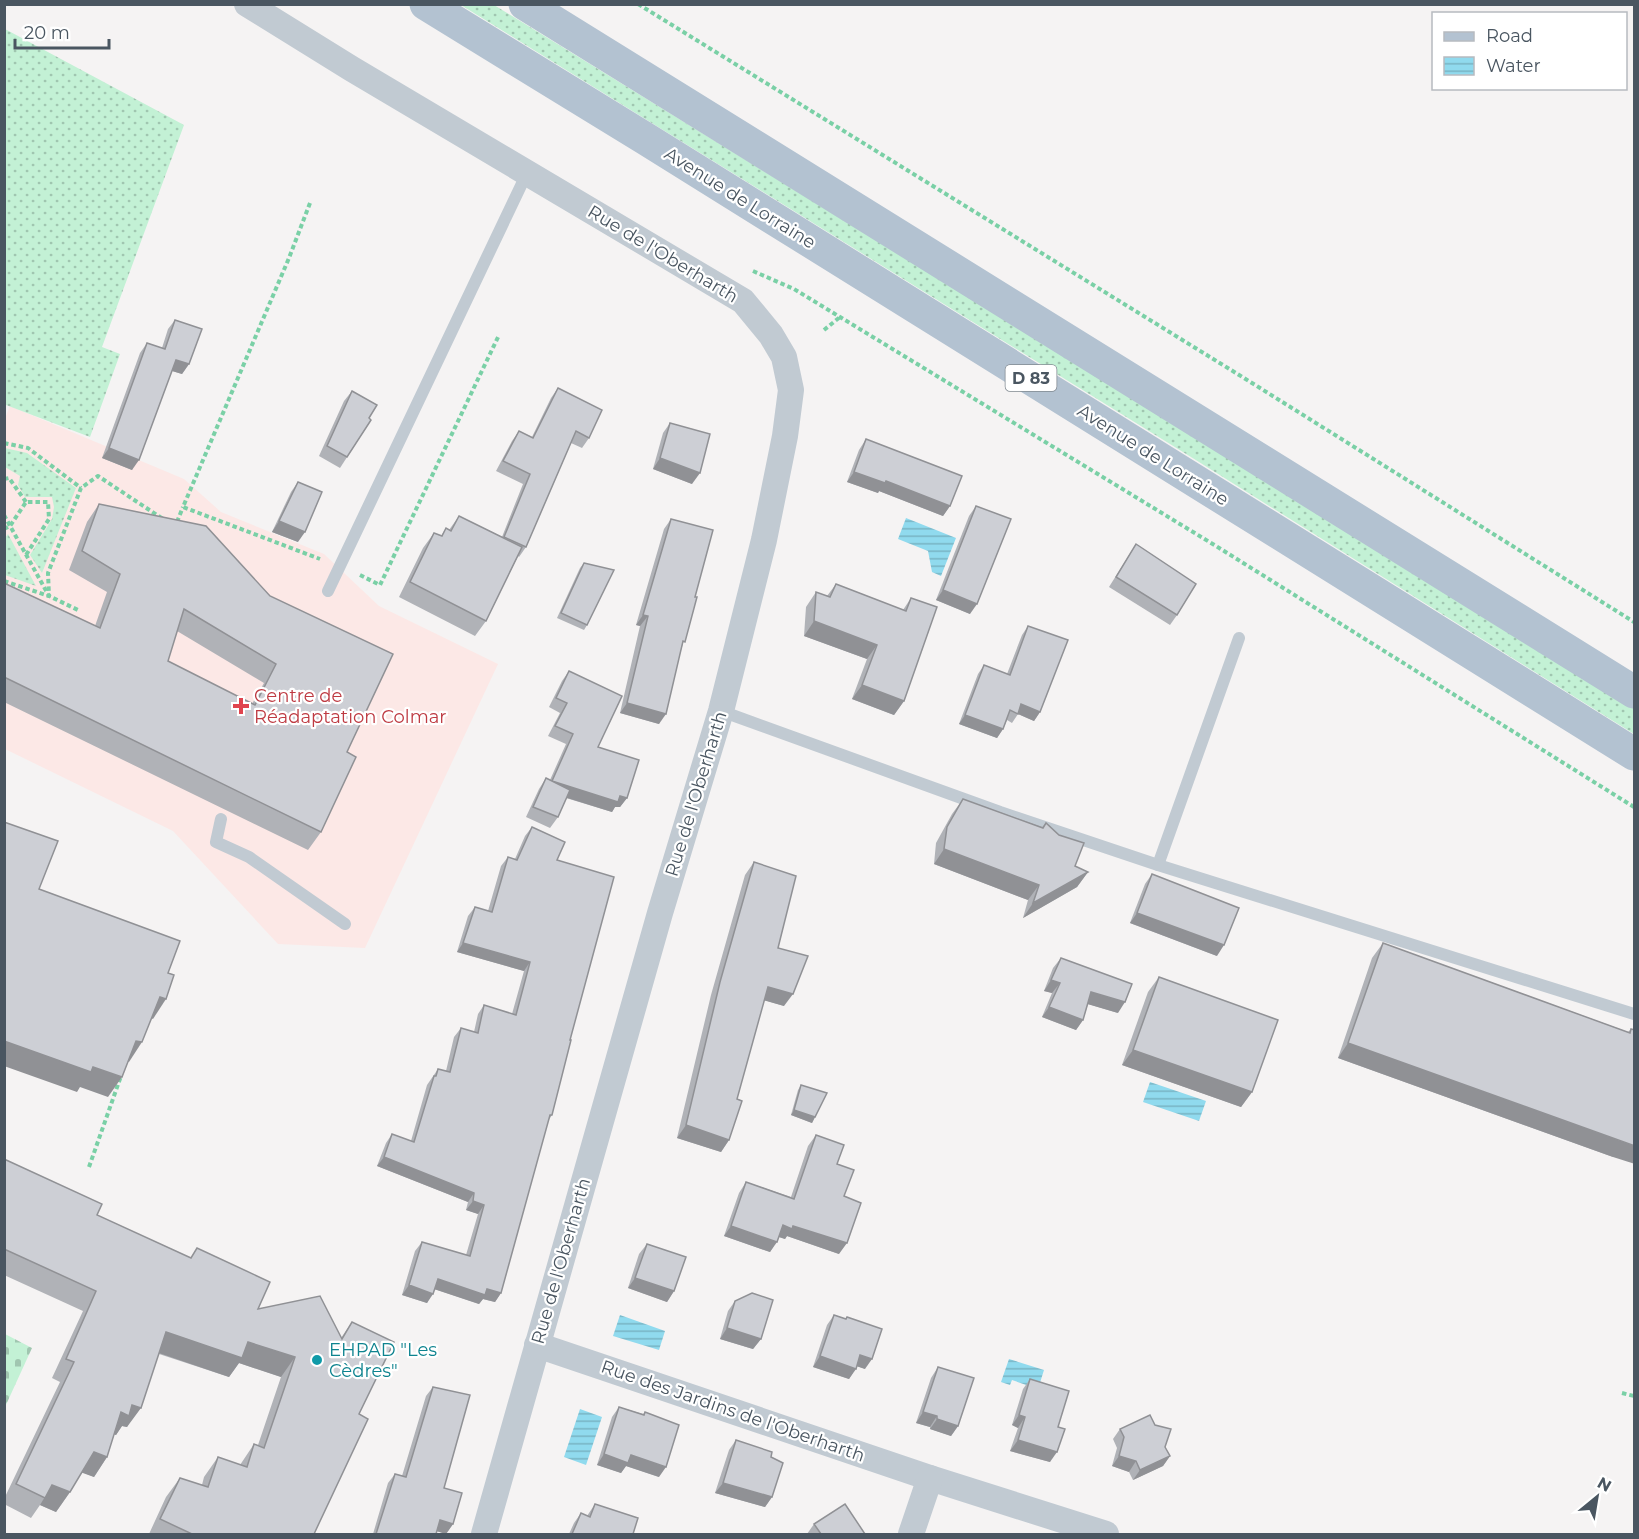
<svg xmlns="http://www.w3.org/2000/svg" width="1639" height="1539" viewBox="0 0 1639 1539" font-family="Montserrat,sans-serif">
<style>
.medical{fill:#fce8e6}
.grass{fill:url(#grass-dots)}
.cemetery{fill:url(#cemetery-stones)}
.water{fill:url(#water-rules)}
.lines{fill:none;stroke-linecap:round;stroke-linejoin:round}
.path{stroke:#7ad0a6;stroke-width:4;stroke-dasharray:4.5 3;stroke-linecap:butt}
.service{stroke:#c1cad2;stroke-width:12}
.minor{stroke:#c1cad2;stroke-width:26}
.primary{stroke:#b3c2d1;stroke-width:33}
.wall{fill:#b0b2b7;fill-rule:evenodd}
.shaded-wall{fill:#909195}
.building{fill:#cdcfd5;stroke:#909195;stroke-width:1.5;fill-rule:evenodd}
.health-dot{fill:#e0444e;stroke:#fff;stroke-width:2}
.culture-dot{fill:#0f9aa8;stroke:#fff;stroke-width:2}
.labels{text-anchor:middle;stroke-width:4.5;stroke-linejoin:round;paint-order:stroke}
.shield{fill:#fff;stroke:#808990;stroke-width:1.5}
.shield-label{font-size:16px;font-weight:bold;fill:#4a5661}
.street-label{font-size:18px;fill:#4a5661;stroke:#fff}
.health-label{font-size:18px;fill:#be3a42;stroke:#fff;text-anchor:start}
.culture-label{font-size:18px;fill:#0d838f;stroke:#fff;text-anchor:start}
</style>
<defs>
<pattern id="grass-dots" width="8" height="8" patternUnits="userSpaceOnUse" patternTransform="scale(1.5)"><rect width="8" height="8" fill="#c3f1d5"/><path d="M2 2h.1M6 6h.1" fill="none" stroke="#a0c6b0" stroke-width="1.8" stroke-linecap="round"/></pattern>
<pattern id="cemetery-stones" width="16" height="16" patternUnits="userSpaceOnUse" patternTransform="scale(1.5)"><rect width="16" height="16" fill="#c3f1d5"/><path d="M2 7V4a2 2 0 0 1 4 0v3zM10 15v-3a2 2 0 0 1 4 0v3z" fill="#a0c6b0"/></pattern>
<pattern id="water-rules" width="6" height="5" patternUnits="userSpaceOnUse" patternTransform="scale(1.5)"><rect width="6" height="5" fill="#90daee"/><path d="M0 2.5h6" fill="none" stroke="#78b4c4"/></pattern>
</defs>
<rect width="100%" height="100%" fill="#f5f3f3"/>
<polygon class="medical" points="10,406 184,479 221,512 324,554 379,606 498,664 365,948 278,944 173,831 5,749 4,421"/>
<g class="grass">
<polygon points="461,5 494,5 1118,389 1634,704 1634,734 1191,457"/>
<polygon points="5,29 184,125 102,347 120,354 90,437 6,405 5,408"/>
<polygon points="5,448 27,453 76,488 42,573 30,555 52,519 54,507 52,497 25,497 18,485 20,476 5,467"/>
<polygon points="8,534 36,586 5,575 5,538"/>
</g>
<polygon class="cemetery" points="5,1334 32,1348 5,1407"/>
<g class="water">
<polygon points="906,518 956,538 941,576 932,572 928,551 898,539"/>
<polygon points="1150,1082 1206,1101 1199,1121 1143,1102"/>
<polygon points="620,1315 665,1331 659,1350 613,1336"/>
<polygon points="1009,1359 1044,1370 1038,1389 1012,1380 1010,1385 1001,1382"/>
<polygon points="580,1409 602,1417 586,1465 564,1457"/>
</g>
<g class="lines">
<g class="path">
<polyline points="638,4 1244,378 1634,622"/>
<polyline points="310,203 289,258 183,507 320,559"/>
<polyline points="753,271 794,289 840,317 1216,546 1634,807"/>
<polyline points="824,330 840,317"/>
<polyline points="4,443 28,448 81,488"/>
<polyline points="4,479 9,478 26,502"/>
<polyline points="4,515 49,596 80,611"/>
<polyline points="177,522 183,507"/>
<polyline points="4,529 10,526 26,502 48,502 49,519 26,555"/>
<polyline points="360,575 380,585 499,335"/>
<polyline points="4,581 49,596 48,573 81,488 98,476 163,519"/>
<polyline points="89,1167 121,1076"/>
<polyline points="1622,1393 1634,1396"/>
</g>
<g class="service">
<polyline points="328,591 527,173"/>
<polyline points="721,711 1000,812 1158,865 1239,638"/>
<polyline points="221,819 216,842 249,857 345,924"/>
<polyline points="1158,865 1634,1014"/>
</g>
<g class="minor">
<polyline points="247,4 352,69 743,301 771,335 784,357 791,390 785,436 764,540 721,711 660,913 484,1534"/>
<polyline points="537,1345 930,1478 1106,1534"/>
<polyline points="911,1534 930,1478"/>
</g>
<g class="primary">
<polyline points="426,4 646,139 1634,754"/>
<polyline points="525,4 1634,692"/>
</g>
</g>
<g class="wall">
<polygon points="175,320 189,364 182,374 172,371 132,470 102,458 140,353 147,343 162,348 168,329"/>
<polygon points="558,388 589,438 582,448 571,443 526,547 519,557 518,556 486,621 475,636 399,597 423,548 434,533 441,536 446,528 449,530 459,516 502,537 523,484 496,471 512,441 519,431 532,437 551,398"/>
<polygon points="352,391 371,420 340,468 319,456 344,401"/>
<polygon points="670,423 692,484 653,469 663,433"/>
<polygon points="866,439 950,506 943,516 879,491 878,493 847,482 859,450"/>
<polygon points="298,482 298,542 272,532 291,492"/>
<path d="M 99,504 L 206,526 L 347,752 L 321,832 L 308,850 L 4,702 L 4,583 L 95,626 L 107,592 L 69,570 L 87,522 ZM 177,631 L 264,683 L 252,704 L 168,661 Z"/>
<polygon points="976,506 970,614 936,600 969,516"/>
<polygon points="671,519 695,597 682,647 659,724 620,713 640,626 636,625 664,529"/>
<polygon points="1136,544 1177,615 1170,625 1109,587"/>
<polygon points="584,563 587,625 584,630 557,618 580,568"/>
<polygon points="836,584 903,610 911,598 904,701 894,715 852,699 867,659 804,636 806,607 816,592 827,596"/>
<polygon points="1028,626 1040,712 1034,721 1018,714 1012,723 1007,720 1003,729 997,738 959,724 978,674 984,665 1007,674 1022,635"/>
<polygon points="569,671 598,747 627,798 620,807 615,807 612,812 566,798 558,817 550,828 526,817 539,789 546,778 550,780 566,744 548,736 560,713 549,707 562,681"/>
<polygon points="963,799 1042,827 1046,823 1075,866 1088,872 1077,887 1023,918 1028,900 934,864 936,843 952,814"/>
<polygon points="532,827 557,860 570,1040 552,1115 548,1121 501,1293 495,1302 483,1299 479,1304 434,1289 427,1303 402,1295 415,1251 422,1242 466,1255 478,1214 466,1210 468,1202 377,1166 386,1143 392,1134 411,1141 427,1085 438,1069 446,1071 454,1037 461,1028 474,1032 478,1014 484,1005 512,1014 524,971 457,952 468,916 475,907 488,911 501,866 508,857 515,859 525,836"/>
<polygon points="754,862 778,948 784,1006 764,1000 737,1099 729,1140 721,1152 677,1138 711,995 745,875"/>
<polygon points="1152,874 1217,956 1130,923 1145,884"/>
<polygon points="1383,943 1628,1032 1631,1029 1613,1157 1338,1058 1372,958"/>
<polygon points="1061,958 1118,1013 1088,1004 1083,1020 1076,1030 1042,1017 1052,993 1044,991 1053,968"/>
<polygon points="1159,977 1252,1092 1241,1107 1122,1065 1148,992"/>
<polygon points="801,1085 815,1117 812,1123 791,1115 798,1090"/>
<polygon points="816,1135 837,1164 844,1196 839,1254 787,1236 785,1239 779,1237 770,1252 724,1236 739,1193 746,1182 791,1197 808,1146"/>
<polygon points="4,1159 97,1215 191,1258 197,1248 258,1309 341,1338 352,1322 359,1414 314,1534 149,1534 166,1497 180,1478 202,1485 204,1477 218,1457 240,1465 254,1444 258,1445 281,1377 239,1363 229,1377 159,1354 127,1427 122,1426 116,1435 114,1434 107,1457 94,1477 82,1472 70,1492 56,1512 40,1505 31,1518 4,1504 4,1499 60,1382 52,1378 83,1311 4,1275"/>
<polygon points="647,1244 674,1291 667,1302 628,1288 639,1254"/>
<polygon points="735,1301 761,1339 753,1349 720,1339 728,1311"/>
<polygon points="834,1315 846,1319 847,1317 865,1369 857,1366 849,1379 813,1367 827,1325"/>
<polygon points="938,1367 958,1426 951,1436 930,1429 930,1427 916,1423 931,1378"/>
<polygon points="1030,1379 1058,1427 1050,1462 1010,1451 1018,1428 1012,1425 1023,1389"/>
<polygon points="433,1387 444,1488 453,1524 446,1534 437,1531 436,1534 373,1534 388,1483 395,1474 402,1476 426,1396"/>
<polygon points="619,1407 643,1414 645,1412 659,1477 626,1466 621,1473 597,1465 612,1417"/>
<polygon points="1120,1429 1165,1447 1170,1456 1163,1466 1133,1480 1129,1472 1112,1466 1117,1448 1113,1439"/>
<polygon points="736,1440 771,1457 772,1497 765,1507 715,1493 729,1450"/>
<polygon points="595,1504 633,1534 569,1534 574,1523 581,1513 587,1516"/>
<polygon points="814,1524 865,1534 807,1534"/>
</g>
<g class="shaded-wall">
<polygon points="176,360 189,364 182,374 169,370"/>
<polygon points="109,448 139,460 132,470 102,458"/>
<polygon points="660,458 700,473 692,484 653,469"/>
<polygon points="854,472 886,481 950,506 943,516 879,491 878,493 847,482"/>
<polygon points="279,521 305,532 298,542 272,532"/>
<polygon points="943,590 977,604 970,614 936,600"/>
<polygon points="643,615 648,616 640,626 636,625"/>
<polygon points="814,621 877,645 867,659 804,636"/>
<polygon points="862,685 904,701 894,715 852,699"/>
<polygon points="627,703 666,714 659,724 620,713"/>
<polygon points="1021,704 1040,712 1034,721 1018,714"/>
<polygon points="965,715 1003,729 997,738 959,724"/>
<polygon points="552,781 627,798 620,807 615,807 612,812 545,791"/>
<polygon points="944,849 1039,885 1028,900 934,864"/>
<polygon points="1088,872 1077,887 1023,918 1033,903"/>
<polygon points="1137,913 1224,945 1217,956 1130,923"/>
<polygon points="463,943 530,962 524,971 457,952"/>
<polygon points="1051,980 1060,983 1052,993 1044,991"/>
<polygon points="768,987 793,994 784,1006 759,999"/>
<polygon points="1091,992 1125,1002 1118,1013 1084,1003"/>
<polygon points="160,997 166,999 153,1019 147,1016"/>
<polygon points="1049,1007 1083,1020 1076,1030 1042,1017"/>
<polygon points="4,1041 93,1067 122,1077 108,1097 80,1087 77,1092 4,1066"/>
<polygon points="136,1041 142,1042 129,1062 122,1060"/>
<polygon points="1348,1043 1635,1146 1635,1164 1613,1157 1338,1058"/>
<polygon points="1133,1050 1252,1092 1241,1107 1122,1065"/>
<polygon points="794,1110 815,1117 812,1123 791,1115"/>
<polygon points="686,1125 729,1140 721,1152 677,1138"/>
<polygon points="384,1157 474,1193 468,1202 377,1166"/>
<polygon points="473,1201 484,1205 478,1214 466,1210"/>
<polygon points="783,1225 793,1226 847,1243 839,1254 787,1236 785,1239 776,1236"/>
<polygon points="731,1226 777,1242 770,1252 724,1236"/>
<polygon points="635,1278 674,1291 667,1302 628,1288"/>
<polygon points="438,1279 487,1289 501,1293 495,1302 483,1299 479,1304 431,1288"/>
<polygon points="409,1285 433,1294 427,1303 402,1295"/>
<polygon points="727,1328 761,1339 753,1349 720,1339"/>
<polygon points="166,1332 248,1342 295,1357 281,1377 239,1363 229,1377 153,1351"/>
<polygon points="860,1355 872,1359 865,1369 853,1365"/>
<polygon points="820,1356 856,1369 849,1379 813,1367"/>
<polygon points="132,1405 141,1408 127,1427 122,1426 116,1435 108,1432 121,1412"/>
<polygon points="923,1412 937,1416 930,1427 916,1423"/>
<polygon points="1019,1415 1025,1417 1018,1428 1012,1425"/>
<polygon points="937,1419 958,1426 951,1436 930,1429"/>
<polygon points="1018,1440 1057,1452 1050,1462 1010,1451"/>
<polygon points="94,1452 107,1457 94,1477 80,1472"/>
<polygon points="604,1454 631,1455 666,1467 659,1477 626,1466 621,1473 597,1465"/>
<polygon points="1119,1456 1136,1461 1129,1472 1112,1466"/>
<polygon points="1170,1456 1163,1466 1133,1480 1140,1470"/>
<polygon points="723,1483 772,1497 765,1507 715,1493"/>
<polygon points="52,1485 70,1492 56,1512 40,1505"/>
<polygon points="440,1520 453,1524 446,1534 433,1530"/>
</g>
<g class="building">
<polygon points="175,320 202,329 189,364 176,360 139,460 109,448 147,343 165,349"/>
<polygon points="558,388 602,410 589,438 576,431 526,547 504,537 530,474 503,461 519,431 533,438"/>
<polygon points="352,391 377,405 369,418 371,420 347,457 327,446"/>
<polygon points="670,423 710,434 700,473 660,458"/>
<polygon points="866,439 962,476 950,506 886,481 885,483 854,472"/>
<polygon points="298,482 322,492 305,532 279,521"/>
<path d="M 99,504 L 206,526 L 270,596 L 393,654 L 347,752 L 356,757 L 321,832 L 4,677 L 4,583 L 100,628 L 120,574 L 82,551 ZM 184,609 L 276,664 L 255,705 L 168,661 Z"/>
<polygon points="976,506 1011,519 977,604 943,590"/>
<polygon points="459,516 522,547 486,621 410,582 434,533 442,536 446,528 451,531"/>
<polygon points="671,519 713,530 695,597 697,597 685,642 683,641 666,714 627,703 648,616 643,615"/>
<polygon points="1136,544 1196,584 1177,615 1116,577"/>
<polygon points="584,563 614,570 587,625 561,613"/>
<polygon points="836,584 906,611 911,598 937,607 904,701 862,685 877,645 814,621 816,592 830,597"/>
<polygon points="1028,626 1068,640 1040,712 1021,704 1018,714 1010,710 1003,729 965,715 984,665 1010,675"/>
<polygon points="569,671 622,696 598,747 639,760 627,798 620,796 618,802 552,781 573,734 555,726 567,703 556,698"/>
<polygon points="546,778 570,790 558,817 533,807"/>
<polygon points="963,799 1043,828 1046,823 1059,835 1084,843 1075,866 1088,872 1033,903 1039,885 944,849 947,827"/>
<polygon points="4,822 58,841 39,889 180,941 168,973 174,975 166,999 160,997 142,1042 136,1041 122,1077 93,1067 91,1072 4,1041"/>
<polygon points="532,827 565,842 557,860 614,877 570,1040 571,1040 552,1115 550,1115 501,1293 487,1289 485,1295 438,1279 433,1294 409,1285 422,1242 470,1256 484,1205 473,1201 474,1193 384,1157 392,1134 414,1142 434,1076 436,1076 438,1069 450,1072 461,1028 478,1033 484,1005 516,1015 530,962 463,943 475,907 492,912 508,857 517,860"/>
<polygon points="754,862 796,876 778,948 808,956 793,994 768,987 737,1099 742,1101 729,1140 686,1125 720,982"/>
<polygon points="1152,874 1239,908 1224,945 1137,913"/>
<polygon points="1383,943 1630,1033 1631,1029 1635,1030 1635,1146 1348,1043"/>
<polygon points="1061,958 1132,984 1125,1002 1091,992 1083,1020 1049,1007 1060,983 1051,980"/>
<polygon points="1159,977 1278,1020 1252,1092 1133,1050"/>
<polygon points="801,1085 827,1093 815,1117 794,1110"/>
<polygon points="816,1135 844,1145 837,1164 854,1170 844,1196 861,1203 847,1243 793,1226 792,1229 783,1225 777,1242 731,1226 746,1182 794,1199"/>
<polygon points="4,1159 102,1204 97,1215 191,1258 197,1248 270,1282 258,1309 320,1296 342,1339 352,1322 394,1342 359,1414 368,1419 314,1534 192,1534 160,1519 180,1478 208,1487 218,1457 247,1467 254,1444 264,1448 295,1357 248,1342 242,1358 166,1332 141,1408 132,1405 129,1416 121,1412 107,1457 94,1452 70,1492 52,1485 45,1498 16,1484 74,1362 66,1359 96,1291 4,1249"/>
<polygon points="647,1244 686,1257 674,1291 635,1278"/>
<polygon points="752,1293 773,1300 761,1339 727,1328 735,1301"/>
<polygon points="834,1315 846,1319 847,1317 882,1329 872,1359 860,1355 856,1369 820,1356"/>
<polygon points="938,1367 974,1378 958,1426 937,1419 937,1416 923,1412"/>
<polygon points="1030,1379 1069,1391 1058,1427 1065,1429 1057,1452 1018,1440 1025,1417 1019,1415"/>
<polygon points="433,1387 470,1395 444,1488 462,1493 453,1524 440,1520 436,1534 376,1534 395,1474 406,1477"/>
<polygon points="619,1407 644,1415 645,1412 679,1425 666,1467 631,1455 628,1463 604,1454"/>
<polygon points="1150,1415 1155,1425 1171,1429 1165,1447 1170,1456 1140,1470 1136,1461 1119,1456 1124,1437 1120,1429"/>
<polygon points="736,1440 772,1452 771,1457 783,1463 772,1497 723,1483"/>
<polygon points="595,1504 638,1518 633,1534 572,1534 581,1513 590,1517"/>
<polygon points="845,1504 865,1534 821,1534 814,1524"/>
</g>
<path class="health-dot" d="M238 697h6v6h6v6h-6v6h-6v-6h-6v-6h6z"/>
<circle class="culture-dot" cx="317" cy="1360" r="6"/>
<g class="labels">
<rect class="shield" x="1005.5" y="365" width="51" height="26" rx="4.5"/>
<g class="shield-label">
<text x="1031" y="384">D 83</text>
</g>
<g class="street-label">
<text transform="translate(740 198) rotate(32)" y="6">Avenue de Lorraine</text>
<text transform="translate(663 254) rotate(31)" y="6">Rue de l'Oberharth</text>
<text transform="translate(1153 455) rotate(32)" y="6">Avenue de Lorraine</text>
<text transform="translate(696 794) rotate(-73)" y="6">Rue de l'Oberharth</text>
<text transform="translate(561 1261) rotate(-74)" y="6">Rue de l'Oberharth</text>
<text transform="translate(733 1411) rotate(19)" y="6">Rue des Jardins de l'Oberharth</text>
</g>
<g class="health-label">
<text x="254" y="702">Centre de<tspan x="254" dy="21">Réadaptation Colmar</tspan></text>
</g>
<g class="culture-label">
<text x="329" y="1356">EHPAD "Les<tspan x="329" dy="21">Cèdres"</tspan></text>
</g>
</g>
<rect width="1639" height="1539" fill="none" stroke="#4a5661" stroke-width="12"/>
<rect x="1432" y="12" width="195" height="78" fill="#ffffff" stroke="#b7bbc0" stroke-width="1.5"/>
<rect x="1444" y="32" width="30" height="9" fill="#b3c2d1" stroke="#b7bbc0" stroke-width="1.5"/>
<text x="1486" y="42" font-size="18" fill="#4a5661">Road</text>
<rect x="1444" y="57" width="30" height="18" fill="url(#water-rules)" stroke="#b7bbc0" stroke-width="1.5"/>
<text x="1486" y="72" font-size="18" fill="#4a5661">Water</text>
<g transform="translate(1597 1497) rotate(30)" stroke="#ffffff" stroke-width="4.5" paint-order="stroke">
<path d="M0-4.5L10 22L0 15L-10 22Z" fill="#4a5661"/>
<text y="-9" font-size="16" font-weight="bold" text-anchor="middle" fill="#4a5661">N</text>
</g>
<path d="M15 39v9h94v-9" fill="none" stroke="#4a5661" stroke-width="3"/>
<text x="24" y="39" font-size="18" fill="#4a5661" stroke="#ffffff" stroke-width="4.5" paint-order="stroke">20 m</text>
</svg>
